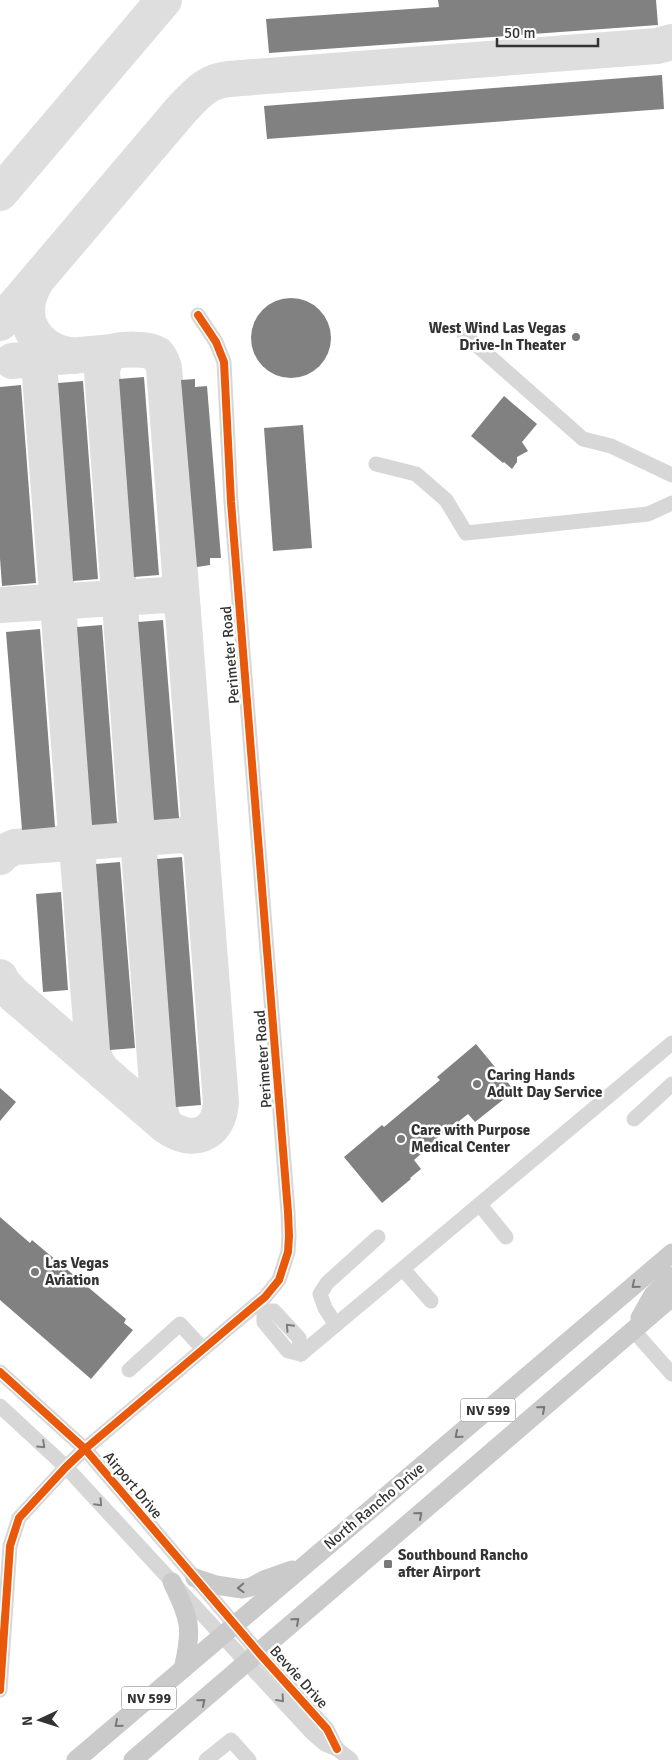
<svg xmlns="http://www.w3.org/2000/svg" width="672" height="1760" viewBox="0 0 672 1760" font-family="Signika,sans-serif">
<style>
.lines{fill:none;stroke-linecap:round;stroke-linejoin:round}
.taxiway{stroke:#dedede;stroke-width:36}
.building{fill:#818181}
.minor{stroke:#d7d7d7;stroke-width:15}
.major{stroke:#cacaca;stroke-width:19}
.cycleway-casing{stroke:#fff;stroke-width:11}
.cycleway{stroke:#e8590c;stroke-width:8}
.oneway{stroke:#777}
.oneway2{stroke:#7d7d7d}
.poi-dot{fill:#7a7a7a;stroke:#fff;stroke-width:2}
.labels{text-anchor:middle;stroke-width:5;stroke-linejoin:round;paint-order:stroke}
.shield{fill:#fff;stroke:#707070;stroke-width:1}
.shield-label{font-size:14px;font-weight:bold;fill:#333}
.poi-label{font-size:15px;font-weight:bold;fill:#333;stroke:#fff;text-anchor:start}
.street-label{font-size:15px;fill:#333;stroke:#fff}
</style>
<rect width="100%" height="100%" fill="#fff"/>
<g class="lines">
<g class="taxiway">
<polyline points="0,193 164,0"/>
<path d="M 35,283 C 15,319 35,351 75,356"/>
<path d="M 0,323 L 182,109 C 197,93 207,81 229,79 L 657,46 L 672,42"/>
<path d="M 23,360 C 32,360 38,367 40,376 L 93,1049 L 95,1060 L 103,1072"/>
<polyline points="12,361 114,352"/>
<polyline points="0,605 167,595 176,598 183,610"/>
<polyline points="0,857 4,852 15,847 182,835 194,839 201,849"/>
<path d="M 0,977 L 2,982 L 13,994 L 166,1126 C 192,1145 219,1136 221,1102 L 164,368 C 162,362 161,358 157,354 C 149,348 122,349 113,352 C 105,356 103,365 102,372 L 158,1097 L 162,1118 L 166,1126"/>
</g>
</g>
<g class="building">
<polygon points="438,0 656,0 658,25 269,53 266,19 439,7"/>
<polygon points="662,75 664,109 267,139 264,106"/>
<circle cx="291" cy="338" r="40"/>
<polygon points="144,377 159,575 134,577 119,379"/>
<polygon points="195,379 195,387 207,386 221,558 210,558 210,565 197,567 181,380"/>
<polygon points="83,381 98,579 73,581 58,383"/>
<polygon points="21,385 36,583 2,586 0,558 0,387"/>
<polygon points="504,396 537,424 522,442 528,451 517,457 517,462 512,469 504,462 503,463 471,436"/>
<polygon points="303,425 312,548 273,551 264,428"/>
<polygon points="163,620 179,818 154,820 138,622"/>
<polygon points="102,625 117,823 92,825 77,627"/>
<polygon points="40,629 55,827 22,830 6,632"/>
<polygon points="182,857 201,1105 176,1107 157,859"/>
<polygon points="120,862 135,1048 110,1050 96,864"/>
<polygon points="61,892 68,990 43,992 36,894"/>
<polygon points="476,1044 513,1089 503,1098 504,1099 475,1122 468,1114 458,1122 457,1121 422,1151 423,1152 414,1160 421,1169 410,1178 411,1179 382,1203 344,1157 382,1125 384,1127 440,1080 437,1077"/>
<polygon points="0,1088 16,1102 0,1121"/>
<polygon points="0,1217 30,1243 32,1240 126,1319 124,1323 133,1330 91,1379 0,1300"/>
</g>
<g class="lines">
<g class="minor">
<polyline points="464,334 583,439 611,446 672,475"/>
<polyline points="376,464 416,474 446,500 466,533 648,514 672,503"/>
<polyline points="634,1119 672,1084"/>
<polyline points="480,1205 506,1237"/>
<polyline points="403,1269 431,1301"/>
<polyline points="258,1303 264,1311 264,1322 288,1351 301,1354"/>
<polyline points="264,1311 274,1311 299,1338 301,1354"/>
<polyline points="336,1325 325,1308 320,1294 327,1283 378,1237"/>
<polyline points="633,1330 672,1374"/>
<polyline points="301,1354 672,1043"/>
<polyline points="129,1370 180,1324 203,1349"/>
<polyline points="0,1372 85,1449 259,1653 327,1729 337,1749"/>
<polyline points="0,1406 66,1467 312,1733 325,1744 337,1749 351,1760"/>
<polyline points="0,1690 10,1546 19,1518 66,1467 85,1449 265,1297 279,1280 288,1252 289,1236 288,1212 231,502 224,362 216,342 198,315"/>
<polyline points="206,1760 231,1740 249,1760"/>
</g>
<g class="major">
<polyline points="640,1318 653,1295 672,1276"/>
<polyline points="195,1578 216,1585 242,1589 251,1587 264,1580 292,1570"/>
<path d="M 172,1582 C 190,1620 193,1627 183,1669"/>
<polyline points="76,1760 672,1253"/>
<polyline points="133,1760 672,1297"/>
</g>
<defs>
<g id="cycleway">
<polyline points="0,1372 85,1449 259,1653 327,1729 337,1749"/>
<polyline points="0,1690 10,1546 19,1518 66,1467 85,1449 265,1297 279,1280 288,1252 289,1236 288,1212 231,502 224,362 216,342 198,315"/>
</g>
</defs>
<use href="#cycleway" class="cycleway-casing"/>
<use href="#cycleway" class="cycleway"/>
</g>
<defs><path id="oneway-chevron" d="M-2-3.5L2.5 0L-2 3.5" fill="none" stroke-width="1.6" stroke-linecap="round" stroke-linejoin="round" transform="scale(1.25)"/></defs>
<g class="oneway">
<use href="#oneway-chevron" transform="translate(635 1285) rotate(140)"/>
<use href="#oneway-chevron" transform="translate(542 1409) rotate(-41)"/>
<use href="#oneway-chevron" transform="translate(458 1435) rotate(140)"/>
<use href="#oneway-chevron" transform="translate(419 1515) rotate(-41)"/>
<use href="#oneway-chevron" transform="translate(241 1588) rotate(178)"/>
<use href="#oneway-chevron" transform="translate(296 1621) rotate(-41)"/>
<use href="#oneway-chevron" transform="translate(202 1702) rotate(-40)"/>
<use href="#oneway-chevron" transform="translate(118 1724) rotate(139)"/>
</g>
<g class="oneway2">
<use href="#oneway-chevron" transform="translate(289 1327) rotate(-133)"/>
<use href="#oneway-chevron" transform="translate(42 1445) rotate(43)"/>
<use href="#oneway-chevron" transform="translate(99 1503) rotate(47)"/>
<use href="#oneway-chevron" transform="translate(281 1699) rotate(48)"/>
</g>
<g class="poi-dot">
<circle cx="576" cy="337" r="5"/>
<circle cx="477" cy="1084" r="5"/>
<circle cx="401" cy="1139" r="5"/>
<circle cx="35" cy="1272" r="5"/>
<rect x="383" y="1559" width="10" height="10" rx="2.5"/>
</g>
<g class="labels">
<g class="shield">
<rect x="460.5" y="1398.5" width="55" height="23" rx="4"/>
<rect x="121.5" y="1686.5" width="55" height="23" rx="4"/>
</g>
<g class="shield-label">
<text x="488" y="1415">NV 599</text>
<text x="149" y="1703">NV 599</text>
</g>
<g class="poi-label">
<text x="566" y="333" text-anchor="end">West Wind Las Vegas<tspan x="566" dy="17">Drive-In Theater</tspan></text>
<text x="487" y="1080">Caring Hands<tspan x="487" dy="17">Adult Day Service</tspan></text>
<text x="411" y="1135">Care with Purpose<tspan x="411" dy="17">Medical Center</tspan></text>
<text x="45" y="1268">Las Vegas<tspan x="45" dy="17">Aviation</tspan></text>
<text x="398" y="1560">Southbound Rancho<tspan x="398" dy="17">after Airport</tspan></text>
</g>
<g class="street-label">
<text transform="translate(230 655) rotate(-95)" y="5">Perimeter Road</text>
<text transform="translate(263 1059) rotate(-94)" y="5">Perimeter Road</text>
<text transform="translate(133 1485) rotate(50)" y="5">Airport Drive</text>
<text transform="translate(374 1506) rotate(-40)" y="5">North Rancho Drive</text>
<text transform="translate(299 1677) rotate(48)" y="5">Bevvie Drive</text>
</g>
</g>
<g transform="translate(40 1720) rotate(266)" stroke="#ffffff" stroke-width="4" paint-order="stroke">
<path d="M0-4L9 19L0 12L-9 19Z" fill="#333333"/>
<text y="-8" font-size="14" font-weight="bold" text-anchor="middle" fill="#333333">N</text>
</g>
<path d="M497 38v8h101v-8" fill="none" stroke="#333333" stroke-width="2.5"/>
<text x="504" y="38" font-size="15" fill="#333333" stroke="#ffffff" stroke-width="4" paint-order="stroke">50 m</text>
</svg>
